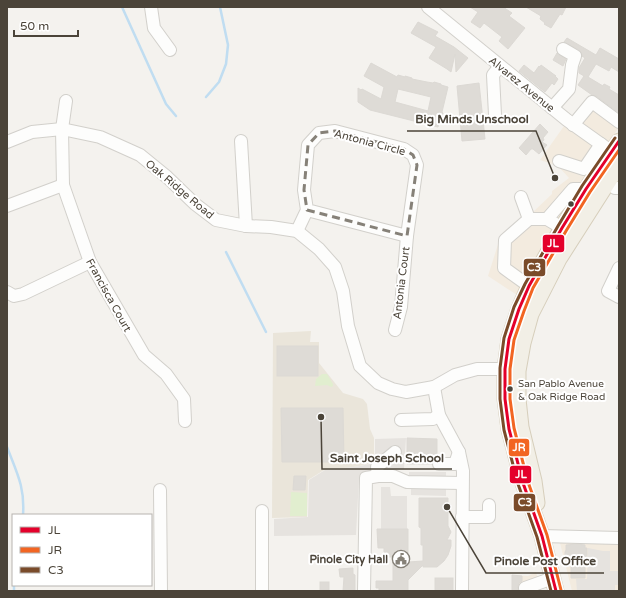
<svg xmlns="http://www.w3.org/2000/svg" width="626" height="598" viewBox="0 0 626 598" font-family="'Varela Round',sans-serif">
<style>
.commercial{fill:#f3ebdf}
.education{fill:#eae5da}
.green{fill:#e1eecf}
.parking{fill:#e6e3df}
.lines{fill:none;stroke-linecap:round;stroke-linejoin:round}
.stream{stroke:#c0ddf1;stroke-width:2.5}
.building{fill:#dedbd6;stroke:#dcd9d4;fill-rule:evenodd}
.minor-casing{stroke:#d2d0cb;stroke-width:14}
.major-casing{stroke:#d6cebb;stroke-width:17}
.minor{stroke:#fdfdfc;stroke-width:12}
.major{stroke:#f2efe6;stroke-width:15}
.bus-1-casing{stroke:#fff;stroke-width:6}
.bus-2-casing{stroke:#fff;stroke-width:6}
.bus-3-casing{stroke:#fff;stroke-width:6}
.bus-1{stroke:#e4002b;stroke-width:3}
.bus-2{stroke:#f26522;stroke-width:3}
.bus-3{stroke:#7a4b2a;stroke-width:3}
.marked{fill:none;stroke:#868178;stroke-width:3;stroke-dasharray:8 5;stroke-linejoin:round}
.bus-dot{fill:#4b4439;stroke:#fff;stroke-width:1.5}
.labels{text-anchor:middle;stroke-width:4;stroke-linejoin:round;paint-order:stroke}
.bus-label{font-size:10px;fill:#4b4439;stroke:#fff;text-anchor:start}
.street-label{font-size:11px;fill:#4b4439;stroke:#fff}
.poi-label{font-size:11px;font-weight:bold;fill:#4b4439;stroke:#fff;text-anchor:end}
.leader{fill:none;stroke:#4b4439;stroke-width:1.5}
.callout-dot{fill:#4b4439;stroke:#fff;stroke-width:1.5}
.callout-label{font-size:12px;text-anchor:middle;font-weight:bold;fill:#4b4439;stroke:#fff;stroke-width:4;stroke-linejoin:round;paint-order:stroke}
.line-badge{stroke:#fff;stroke-width:1.5}
.badge-label{font-size:11px;text-anchor:middle;font-weight:bold;fill:#fff}
</style>
<rect width="100%" height="100%" fill="#f4f2ee"/>
<g class="commercial">
<polygon points="592,99 619,127 523,278 517,295 488,276 500,238 533,212 552,194 552,191 569,178 558,166 540,160 564,126 573,120"/>
<polygon points="560,543 619,543 619,591 572,591"/>
<polygon points="536,572 541,591 512,591 512,575 528,576"/>
</g>
<polygon class="education" points="311,331 310,342 319,342 319,363 343,393 363,399 367,404 370,429 374,438 374,463 354,467 324,470 308,480 307,517 272,518 273,333"/>
<g class="green">
<polygon points="322,374 327,374 333,384 333,386 331,387 327,385 315,386 316,379"/>
<polygon points="291,492 307,493 307,516 290,516"/>
</g>
<g class="parking">
<polygon points="406,438 404,469 384,471 359,478 356,535 274,536 274,519 308,517 309,480 325,470 355,467 375,463 375,439"/>
<polygon points="409,472 446,472 446,496 411,495 411,482 409,482"/>
<polygon points="381,487 390,487 391,496 407,496 407,529 381,529"/>
<polygon points="588,548 603,551 610,551 610,571 619,571 619,585 615,585 615,591 577,591 576,579 587,579"/>
</g>
<g class="lines">
<g class="stream">
<polyline points="122,7 166,104 176,116"/>
<polyline points="206,97 219,82 226,64 228,45 220,7"/>
<polyline points="226,252 266,332"/>
<path d="M 7,447 C 17,473 25,487 23,515"/>
<polyline points="14,585 14,591"/>
</g>
</g>
<g class="building">
<polygon points="470,7 503,7 512,13 509,16 525,28 508,49 499,41 502,37 484,23 480,28 471,22 478,12"/>
<polygon points="526,7 566,7 562,15 560,14 551,28 544,24 545,23 540,19 541,16"/>
<polygon points="418,22 438,32 435,36 454,47 468,58 456,72 455,54 451,72 447,69 429,58 436,47 411,33"/>
<polygon points="567,38 596,55 600,48 619,59 619,72 611,67 609,71 596,64 588,77 603,86 604,84 610,87 609,89 619,95 619,113 596,96 592,95 578,85 584,76 579,73 579,68 585,58 582,56 581,52 579,50 564,42"/>
<polygon points="557,53 566,59 563,66 553,60"/>
<path d="M 371,63 L 397,77 L 398,75 L 405,77 L 405,76 L 412,78 L 412,79 L 427,82 L 433,83 L 434,82 L 441,84 L 441,85 L 448,87 L 442,112 L 443,113 L 441,120 L 440,120 L 438,127 L 370,110 L 358,102 L 358,88 L 361,90 L 362,89 L 381,99 L 384,87 L 364,76 ZM 398,89 L 431,97 L 428,111 L 395,102 Z"/>
<polygon points="524,65 534,73 539,66 540,67 541,65 556,76 555,76 558,79 554,85 552,83 545,92 519,71"/>
<polygon points="479,83 485,139 462,141 457,86"/>
<polygon points="540,124 548,132 543,138 544,140 542,142 547,145 539,154 533,149 531,149 526,155 519,148"/>
<rect x="277" y="346" width="41" height="30"/>
<polygon points="281,408 343,408 344,462 282,462"/>
<polygon points="407,438 437,439 437,457 433,460 432,464 407,464"/>
<polygon points="294,476 306,476 305,490 293,490"/>
<polygon points="419,498 448,498 448,526 451,532 447,540 451,540 451,546 448,555 444,561 437,567 423,567 423,565 408,580 408,591 379,591 379,588 376,588 376,581 393,581 393,557 388,557 388,552 384,552 384,548 378,548 377,529 408,529 408,562 423,561 423,545 421,545 421,528 419,527"/>
<polygon points="577,544 585,545 585,548 587,548 587,559 585,559 585,578 571,578 571,560 566,560 566,557 565,555 565,552 566,550 566,545"/>
<polygon points="353,568 353,574 355,575 355,591 343,591 344,577 340,577 339,569"/>
<polygon points="512,575 522,576 522,581 519,583 518,586 518,591 512,591"/>
<rect x="435" y="578" width="18" height="13"/>
<rect x="320" y="582" width="9" height="8"/>
</g>
<g class="lines">
<defs>
<g id="minor">
<polyline points="151,7 154,28 170,50"/>
<polyline points="428,7 567,120 619,157"/>
<polyline points="66,101 62,129 63,185 90,262 144,355 166,374 184,399 185,421"/>
<polyline points="552,108 569,89 572,65 575,56 563,49"/>
<polyline points="495,115 493,75 500,66"/>
<polyline points="573,125 592,102 619,122"/>
<polyline points="241,141 246,226"/>
<polyline points="7,142 32,132 62,129 100,137 140,155 167,177 195,204 216,220 246,226 271,227 297,231 319,249 335,267 343,291 348,326 360,366 378,383 392,389 406,392 434,387 455,375 477,369 505,369 513,370"/>
<polyline points="559,161 584,169 601,144"/>
<polyline points="608,183 615,188 619,188"/>
<polyline points="521,197 529,219 547,219 569,232"/>
<polyline points="7,206 63,185"/>
<polyline points="547,219 573,189 586,189"/>
<polyline points="297,231 307,210 304,190 308,145 319,133 335,131 404,149 413,155 417,165 407,236 307,210"/>
<polyline points="619,268 608,291 619,297"/>
<polyline points="529,286 504,268 505,240 529,219"/>
<polyline points="7,292 14,296 23,294 90,262"/>
<polyline points="395,330 401,307 407,236"/>
<polyline points="434,387 439,415 459,452 463,471 462,591"/>
<polyline points="401,420 433,419 439,415"/>
<polyline points="439,464 455,464 459,452"/>
<polyline points="378,476 377,467 395,452"/>
<polyline points="160,490 161,591"/>
<polyline points="462,517 489,517 489,505"/>
<polyline points="542,536 619,538"/>
<polyline points="262,591 262,511"/>
<polyline points="364,591 366,478 378,476 393,476 407,482 462,483"/>
<polyline points="526,591 525,588 553,578"/>
</g>
<g id="major">
<polyline points="537,503 534,481 521,427 518,399 518,371 523,343 531,314 559,259 619,165"/>
<polyline points="556,591 542,536 523,483 509,429 505,399 505,369 509,339 519,309 529,286 562,228 586,189 619,141"/>
</g>
</defs>
<use href="#minor" class="minor-casing"/>
<use href="#major" class="major-casing"/>
<use href="#minor" class="minor"/>
<use href="#major" class="major"/>
<defs>
<polyline id="bus-1" points="556,591 542,536 523,483 509,429 505,399 505,369 509,339 519,309 529,286 562,228 586,189 619,141"/>
<polyline id="bus-2" points="561,590 547,535 528,482 514,428 510,399 510,369 514,340 524,311 533,288 566,231 590,192 619,150"/>
<polyline id="bus-3" points="551,591 537,537 518,484 504,430 500,399 500,368 504,338 514,307 525,284 558,226 582,186 615,138"/>
</defs>
<use href="#bus-1" class="bus-1-casing"/>
<use href="#bus-2" class="bus-2-casing"/>
<use href="#bus-3" class="bus-3-casing"/>
<use href="#bus-1" class="bus-1"/>
<use href="#bus-2" class="bus-2"/>
<use href="#bus-3" class="bus-3"/>
</g>
<path class="marked" d="M 335,131 L 404,149 L 413,155 L 417,165 L 407,236 L 307,210 L 304,190 L 308,145 L 319,133 Z"/>
<defs>
<symbol id="civic-ring" viewBox="-11 -11 22 22"><circle r="9.5" fill="#fff" stroke="#868178" stroke-width="1.5"/><path d="M-.6-6.5H3V-4.5H.6V-3L4-1V1h2V6H-6V1h2V-1L-.6-3ZM-1.2 2.5V6h2.4V2.5Z" fill="#868178"/></symbol>
</defs>
<g fill-rule="evenodd">
<use href="#civic-ring" x="391" y="549" width="20" height="20"/>
</g>
<g class="bus-dot">
<circle cx="571" cy="204" r="3.5"/>
<circle cx="510" cy="389" r="3.5"/>
</g>
<g class="labels">
<g class="bus-label">
<text x="518" y="387">San Pablo Avenue<tspan x="518" dy="13">&amp; Oak Ridge Road</tspan></text>
</g>
<g class="street-label">
<text transform="translate(522 84) rotate(39)" y="4">Alvarez Avenue</text>
<text transform="translate(370 142) rotate(15)" y="4">Antonia Circle</text>
<text transform="translate(180 189) rotate(40)" y="4">Oak Ridge Road</text>
<text transform="translate(401 283) rotate(-83)" y="4">Antonia Court</text>
<text transform="translate(109 295) rotate(61)" y="4">Francisca Court</text>
</g>
<g class="poi-label">
<text x="388" y="563">Pinole City Hall</text>
</g>
</g>
<path class="leader" d="M555 178L536 131H407M321 417L322 469H452M447 507L486 573H604"/>
<g class="callout-dot">
<circle cx="555" cy="178" r="4"/>
<circle cx="321" cy="417" r="4"/>
<circle cx="447" cy="507" r="4"/>
</g>
<g class="callout-label">
<text x="472" y="123">Big Minds Unschool</text>
<text x="387" y="462">Saint Joseph School</text>
<text x="545" y="565">Pinole Post Office</text>
</g>
<g class="line-badge">
<rect x="542" y="234" width="23" height="19" rx="4" fill="#e4002b"/>
<rect x="523" y="258" width="23" height="19" rx="4" fill="#7a4b2a"/>
<rect x="508" y="438" width="22" height="19" rx="4" fill="#f26522"/>
<rect x="509" y="465" width="23" height="19" rx="4" fill="#e4002b"/>
<rect x="513" y="493" width="23" height="19" rx="4" fill="#7a4b2a"/>
</g>
<g class="badge-label">
<text x="553" y="247">JL</text>
<text x="534" y="271">C3</text>
<text x="519" y="451">JR</text>
<text x="521" y="478">JL</text>
<text x="525" y="506">C3</text>
</g>
<rect width="626" height="598" fill="none" stroke="#4b4439" stroke-width="16"/>
<rect x="12" y="514" width="140" height="72" fill="#ffffff" stroke="#b7b4b0"/>
<rect x="20" y="527" width="20" height="6" fill="#e4002b" stroke="#b7b4b0"/>
<text x="48" y="534" font-size="12" fill="#4b4439">JL</text>
<rect x="20" y="547" width="20" height="6" fill="#f26522" stroke="#b7b4b0"/>
<text x="48" y="554" font-size="12" fill="#4b4439">JR</text>
<rect x="20" y="567" width="20" height="6" fill="#7a4b2a" stroke="#b7b4b0"/>
<text x="48" y="574" font-size="12" fill="#4b4439">C3</text>
<path d="M14 30v6h64v-6" fill="none" stroke="#4b4439" stroke-width="2"/>
<text x="20" y="30" font-size="12" fill="#4b4439" stroke="#ffffff" stroke-width="3" paint-order="stroke">50 m</text>
</svg>
